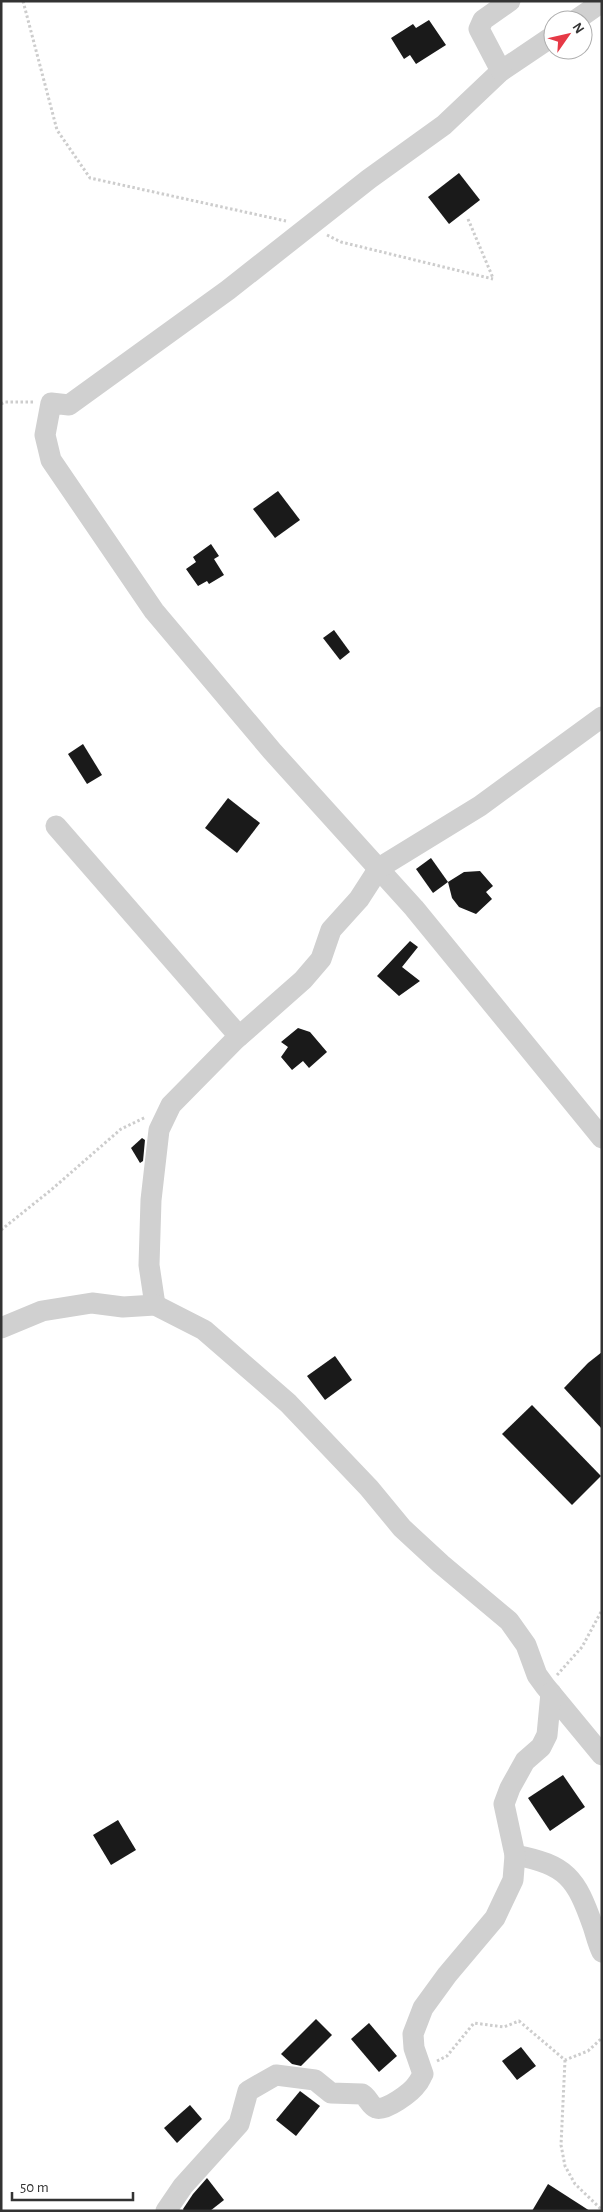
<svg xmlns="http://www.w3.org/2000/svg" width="603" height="2212" viewBox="0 0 603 2212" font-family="'Alegreya Sans',sans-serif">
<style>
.building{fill:#1a1a1a}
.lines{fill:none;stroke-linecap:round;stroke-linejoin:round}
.path{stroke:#cdcdcd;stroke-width:3;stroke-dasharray:2.5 2.5;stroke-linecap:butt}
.minor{stroke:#d0d0d0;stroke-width:21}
</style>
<rect width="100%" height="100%" fill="#fff"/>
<g class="building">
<polygon points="429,20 446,45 416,64 410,55 404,59 391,38 413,24 416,28"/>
<polygon points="459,173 480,200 449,224 428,197"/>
<polygon points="278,491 300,520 275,538 253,509"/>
<polygon points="211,544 219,556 214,559 224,575 209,584 207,581 198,586 186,569 196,562 193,557"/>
<polygon points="334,630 350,652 340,660 323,638"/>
<polygon points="83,744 102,775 87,784 68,754"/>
<polygon points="228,798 260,823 237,853 205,828"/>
<polygon points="431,858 448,882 433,893 416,869"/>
<polygon points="480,871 493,886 486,892 492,899 476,914 459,907 452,898 448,882 464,872"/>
<polygon points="410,941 418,947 402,967 420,981 399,996 377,976"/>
<polygon points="298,1028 310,1032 327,1052 309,1068 303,1061 292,1070 281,1057 288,1047 281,1042"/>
<polygon points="142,1138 145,1140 143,1161 140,1163 131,1148"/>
<polygon points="602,1352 602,1429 564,1388 588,1363"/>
<polygon points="335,1356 352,1380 325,1400 307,1376"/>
<polygon points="532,1405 601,1476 572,1505 502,1434"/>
<polygon points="563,1775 585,1807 550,1831 528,1798"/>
<polygon points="118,1820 136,1850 111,1865 93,1835"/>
<polygon points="316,2019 332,2035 301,2066 292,2064 281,2054"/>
<polygon points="369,2023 397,2056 379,2072 351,2039"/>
<polygon points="521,2047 536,2066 517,2080 502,2061"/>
<polygon points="300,2091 320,2106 296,2136 276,2120"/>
<polygon points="190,2105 202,2119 177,2143 164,2128"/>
<polygon points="207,2178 224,2200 210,2211 184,2211 183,2209 193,2194"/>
<polygon points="548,2184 590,2211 532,2211"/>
</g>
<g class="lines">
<g class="path">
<polyline points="23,1 57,130 90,178 286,221"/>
<polyline points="468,219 493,278"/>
<polyline points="327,235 341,242 493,279"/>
<polyline points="1,404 5,402 33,402"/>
<polyline points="1,1230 51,1190 121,1129 146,1117"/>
<polyline points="557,1675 582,1647 602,1610"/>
<polyline points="565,2060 561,2145 565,2166 575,2184 602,2210"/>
<polyline points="437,2061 447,2056 474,2023 504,2027 519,2021 565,2060 588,2051 602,2038"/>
</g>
<g class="minor">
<polyline points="576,20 602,2"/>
<polyline points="553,36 501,71 444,125 369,179 228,290 69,405 51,403 45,435 51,460 154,611 272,751 414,908 602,1138"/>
<polyline points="501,71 479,29 483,20 510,1"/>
<polyline points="56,826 239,1036"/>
<polyline points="155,1305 149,1265 151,1200 159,1130 171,1105 235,1040 303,980 321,959 331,930 359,899 379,868 480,806 602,717"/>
<polyline points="1,1328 42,1311 92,1303 123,1307 155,1305 204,1330 288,1403 369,1488 402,1528 441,1564 509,1621 526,1645 537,1675 545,1686 602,1755"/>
<path d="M 515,1855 C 567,1865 576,1878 593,1926 C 596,1935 598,1944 602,1952"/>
<path d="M 166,2211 L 183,2186 L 239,2124 L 248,2091 L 276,2075 L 315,2080 L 331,2093 L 362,2094 C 368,2097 370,2106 376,2108 C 385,2112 412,2092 417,2084 C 420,2081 421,2077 423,2074 L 414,2048 L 413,2034 L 423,2008 L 447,1975 L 495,1918 L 513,1880 L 515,1855 L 504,1804 L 510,1788 L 525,1761 L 541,1747 L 547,1735 L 551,1693"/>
</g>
</g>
<rect width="603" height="2212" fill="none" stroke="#333333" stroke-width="5"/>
<g transform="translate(568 35) rotate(56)"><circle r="24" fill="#ffffff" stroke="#adadad"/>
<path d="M0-4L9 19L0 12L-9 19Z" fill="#e63946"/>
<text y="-8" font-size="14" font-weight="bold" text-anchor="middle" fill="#333333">N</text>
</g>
<path d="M12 2192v8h121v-8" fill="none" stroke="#333333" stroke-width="2.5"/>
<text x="20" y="2192" font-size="15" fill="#333333" stroke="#ffffff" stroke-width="4" paint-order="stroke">50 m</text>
</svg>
